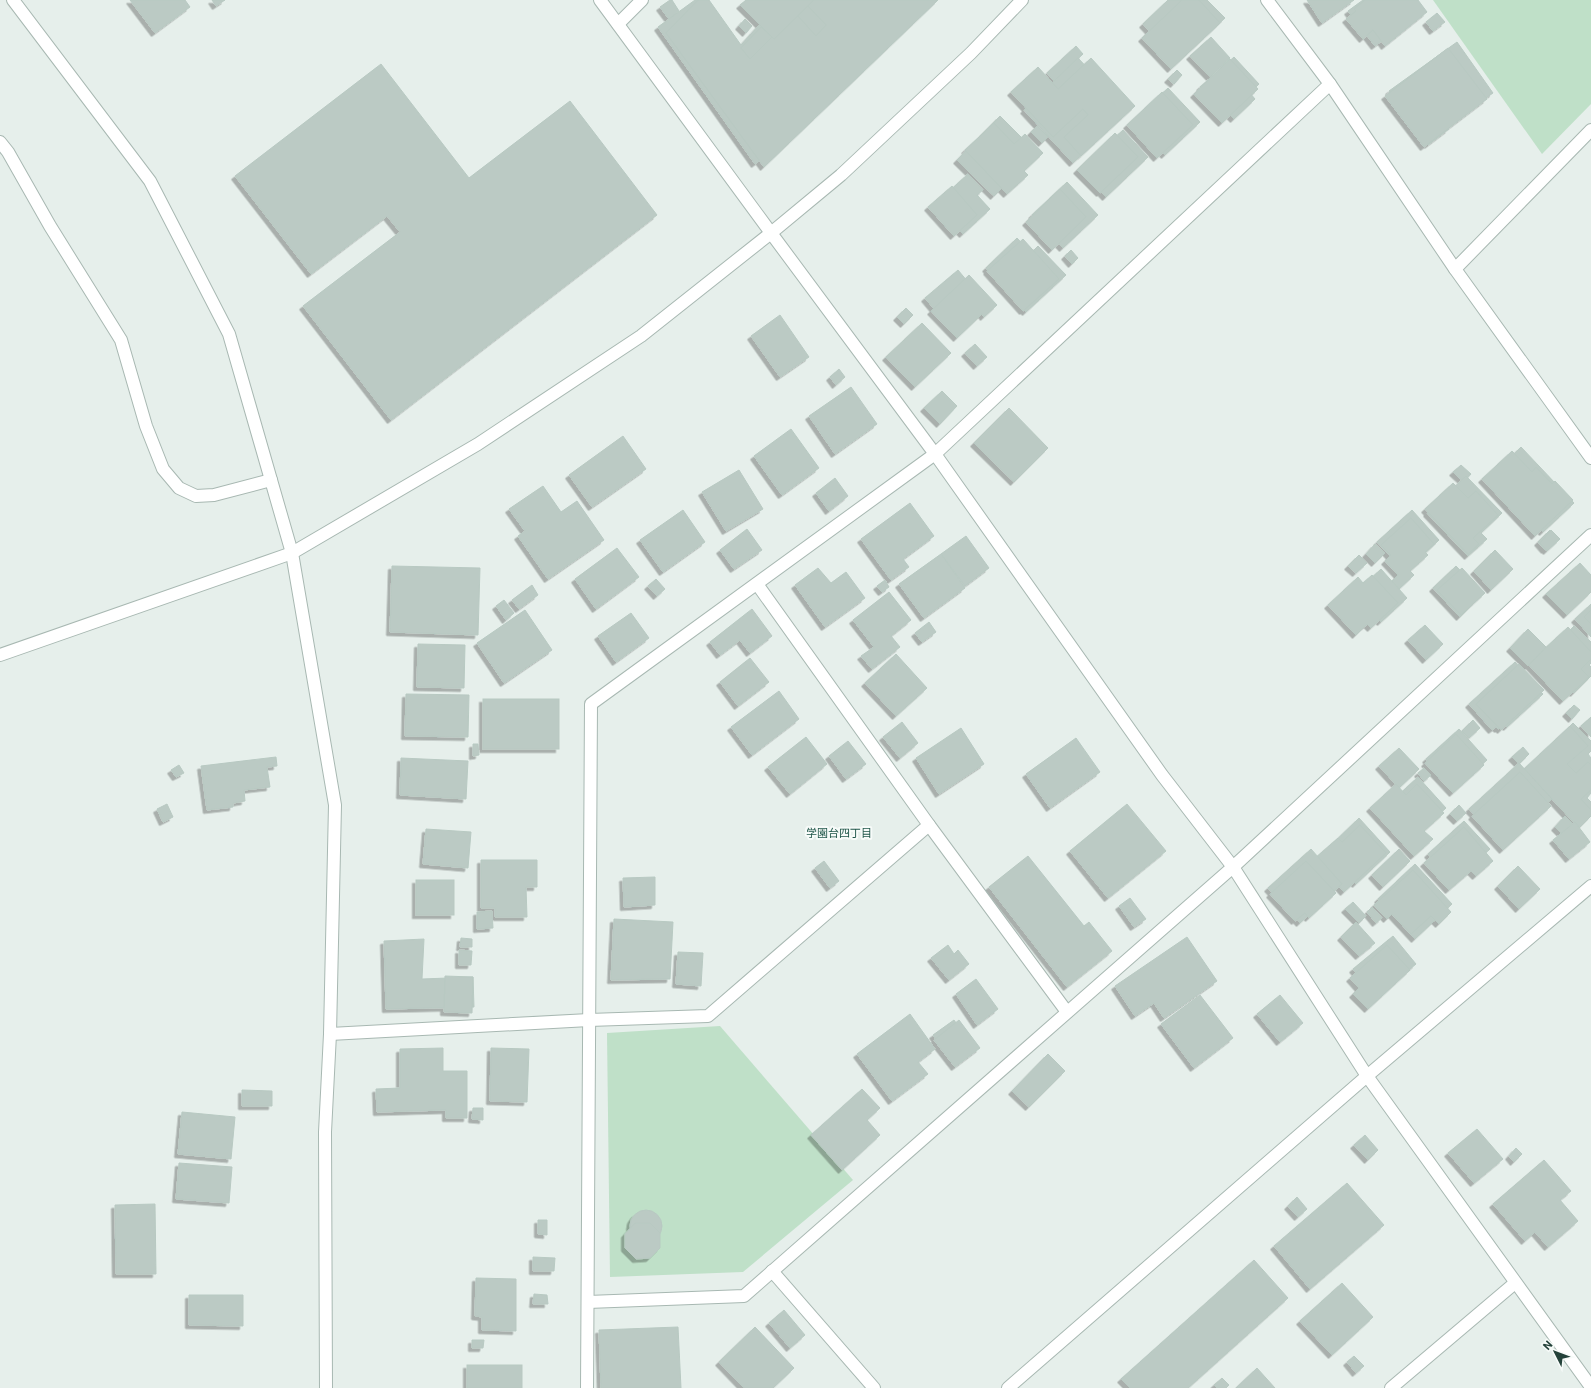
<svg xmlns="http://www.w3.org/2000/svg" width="1591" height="1388" viewBox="0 0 1591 1388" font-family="Roboto,'Noto Sans JP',sans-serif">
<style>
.green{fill:#bfe0c8}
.building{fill:#bbcac4;stroke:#b8c9c2;filter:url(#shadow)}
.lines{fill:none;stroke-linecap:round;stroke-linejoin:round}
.service-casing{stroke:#a8b8b2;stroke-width:14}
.minor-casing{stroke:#a8b8b2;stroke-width:14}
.tertiary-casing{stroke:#a8b8b2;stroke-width:14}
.service{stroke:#fff;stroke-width:12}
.minor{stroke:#fff;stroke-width:12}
.tertiary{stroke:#fff;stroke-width:12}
.labels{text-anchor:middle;stroke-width:4;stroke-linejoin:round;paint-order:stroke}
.neighbourhood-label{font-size:11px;fill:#1f5548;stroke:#f7fbf9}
</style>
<defs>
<filter id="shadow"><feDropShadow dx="-3.5" dy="3.5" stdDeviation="0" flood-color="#0004"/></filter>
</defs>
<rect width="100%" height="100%" fill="#e6efeb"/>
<g class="green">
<polygon points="1433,0 1591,0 1591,104 1542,154"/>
<polygon points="720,1026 853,1180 743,1272 610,1277 607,1033"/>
</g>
<g class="building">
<polygon points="130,0 185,0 190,7 155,33"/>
<polygon points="212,0 225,0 216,6"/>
<polygon points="670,0 672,0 679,11 669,19 660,7"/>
<polygon points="695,0 705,0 767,84 852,0 932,0 801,129 755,164 658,27"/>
<polygon points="698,0 709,0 741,45 760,24 743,8 751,0 938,0 764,167 666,33"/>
<polygon points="746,0 814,0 774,39 740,5"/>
<polygon points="1168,0 1207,0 1225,18 1178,62 1143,24"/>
<polygon points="1182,0 1199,0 1220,23 1171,69 1142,38"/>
<polygon points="1307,0 1354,0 1322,23"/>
<polygon points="1363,0 1405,0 1416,15 1375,46 1348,11"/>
<polygon points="1365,0 1418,0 1427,12 1385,46 1373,30 1363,39 1346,19 1356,11 1354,9"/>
<polygon points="808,6 826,25 816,36 798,16"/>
<polygon points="1437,13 1445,22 1433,31 1426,22"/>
<polygon points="745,19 752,26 746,33 739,26"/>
<polygon points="761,27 772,37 750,59 741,48"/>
<polygon points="1211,37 1230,58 1210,77 1190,56"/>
<polygon points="1457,42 1493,93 1463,114 1443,87 1427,98 1449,129 1428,145 1389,91"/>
<polygon points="1076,46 1083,54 1054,81 1047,73"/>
<polygon points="1448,48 1487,99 1424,147 1385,96"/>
<polygon points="1234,57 1259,84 1250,93 1255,99 1234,119 1227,112 1224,114 1200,87"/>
<polygon points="1078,58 1128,111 1073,163 1024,110"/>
<polygon points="1091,58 1135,106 1081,156 1064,137 1088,115 1083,109 1053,137 1011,92 1038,67 1058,89"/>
<polygon points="1230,59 1258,89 1222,123 1194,94"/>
<polygon points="381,64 469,178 570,101 657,215 391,420 303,306 400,232 387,216 311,274 235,176"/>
<polygon points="1177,70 1182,75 1174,84 1168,79"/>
<polygon points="1168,88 1200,122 1165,155 1133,120"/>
<polygon points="1162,92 1193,125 1157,158 1127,125"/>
<polygon points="1000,116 1037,153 994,196 957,160"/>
<polygon points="994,123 1014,144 1025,134 1043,153 1024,171 1028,175 1007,194 965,150"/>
<polygon points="1037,126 1048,137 1042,143 1031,132"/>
<polygon points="1123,130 1148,157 1106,197 1080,169"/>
<polygon points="1115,133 1138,157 1100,193 1077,170"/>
<polygon points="968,174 983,190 977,195 990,209 963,234 935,204"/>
<polygon points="1067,182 1098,215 1063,248 1032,215"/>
<polygon points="952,186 977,215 954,236 928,207"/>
<polygon points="1060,189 1086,217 1052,250 1026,222"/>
<polygon points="1017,238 1031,253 1038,246 1066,275 1026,312 986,268"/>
<polygon points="1023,239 1059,279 1023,311 987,271"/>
<polygon points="1071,250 1078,258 1072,264 1065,256"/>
<polygon points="958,270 983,300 950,328 925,298"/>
<polygon points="969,275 997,305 984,317 982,314 957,338 931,311"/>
<polygon points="906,308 913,315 904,324 897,317"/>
<polygon points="780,315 809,357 780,377 751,336"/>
<polygon points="922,323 951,353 915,387 886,357"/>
<polygon points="975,344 987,357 977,366 965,353"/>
<polygon points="839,369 845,377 836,385 830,377"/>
<polygon points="851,387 877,424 835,454 809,416"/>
<polygon points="942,391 957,406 940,424 924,408"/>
<polygon points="1009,408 1048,448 1014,482 974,443"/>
<polygon points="791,429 819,468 782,495 754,456"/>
<polygon points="623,436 646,469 592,507 569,475"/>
<polygon points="1521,447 1574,503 1543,532 1491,476"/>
<polygon points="1512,451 1532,472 1536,467 1552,484 1555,481 1573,500 1535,536 1482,479"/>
<polygon points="1461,465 1471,474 1464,482 1453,472"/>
<polygon points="739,470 763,509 726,531 702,492"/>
<polygon points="1466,476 1502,513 1481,533 1487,539 1468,556 1427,513"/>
<polygon points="835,478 848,496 829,511 816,493"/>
<polygon points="1453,483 1468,498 1476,491 1498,515 1473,538 1479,544 1468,554 1425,509"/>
<polygon points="543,486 561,512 577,501 604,540 548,579 518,536 525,531 509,509"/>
<polygon points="910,503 934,536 903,559 909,567 891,580 861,539"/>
<polygon points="683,510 705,542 663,572 640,540"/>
<polygon points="1412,510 1439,540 1405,572 1377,542"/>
<polygon points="1411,518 1434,544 1425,552 1428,555 1410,571 1414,575 1399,589 1392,581 1398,575 1385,561 1391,555 1381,545"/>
<polygon points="747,529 762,550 734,569 720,550"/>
<polygon points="1550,530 1558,539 1545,550 1538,542"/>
<polygon points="1551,530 1560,539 1547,551 1540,543"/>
<polygon points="966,536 989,568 965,586 941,554"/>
<polygon points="1375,544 1385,553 1375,563 1366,554"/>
<polygon points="617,548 639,577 596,609 575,579"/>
<polygon points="1495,550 1513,569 1491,590 1474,571"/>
<polygon points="941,554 965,588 924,618 899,584"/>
<polygon points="1359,555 1367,563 1356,573 1348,566"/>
<polygon points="1580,563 1591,575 1591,592 1567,615 1546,594"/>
<polygon points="392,566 480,568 478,635 390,632"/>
<polygon points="1456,566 1483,594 1460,617 1433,588"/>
<polygon points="818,568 831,583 846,572 865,598 825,627 795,585"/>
<polygon points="1462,568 1485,593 1461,615 1437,590"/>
<polygon points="1381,569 1407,598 1381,622 1376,617 1364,627 1342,605"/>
<polygon points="1372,575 1398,603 1371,628 1367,624 1356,635 1328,605 1358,577 1363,583"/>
<polygon points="656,579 665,589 657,596 648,586"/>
<polygon points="885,580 889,587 882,592 877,586"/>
<polygon points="532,585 538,595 519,609 512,600"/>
<polygon points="889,592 911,620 891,636 900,647 872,669 861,656 874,647 853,620"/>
<polygon points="504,600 514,613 506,620 496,606"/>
<polygon points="1591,604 1591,637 1575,619"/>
<polygon points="752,609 772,636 750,653 740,640 720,655 710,642"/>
<polygon points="525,610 552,650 504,683 477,643"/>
<polygon points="1591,610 1591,624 1584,617"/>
<polygon points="631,613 649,638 616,662 598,636"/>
<polygon points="929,622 936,632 922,642 915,633"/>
<polygon points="1425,625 1443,644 1426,660 1408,640"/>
<polygon points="1574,626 1591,642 1591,663 1589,665 1591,667 1591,676 1574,693 1570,689 1568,691 1539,662"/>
<polygon points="1568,627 1591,652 1591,659 1581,669 1589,677 1563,701 1528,664"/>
<polygon points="1528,629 1546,647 1528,666 1510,648"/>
<polygon points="418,644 465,645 464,688 417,687"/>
<polygon points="896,654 927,688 896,716 865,683"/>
<polygon points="750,658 769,682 738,706 720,682"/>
<polygon points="1515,662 1540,689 1539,690 1543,694 1507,727 1504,724 1498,729 1496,727 1492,730 1469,704"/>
<polygon points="1519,664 1544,690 1501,730 1476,704"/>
<polygon points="779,691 799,719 752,755 731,727"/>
<polygon points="406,694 469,695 468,737 405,736"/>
<rect x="483" y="699" width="76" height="50"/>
<polygon points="1574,705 1580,710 1572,719 1566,713"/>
<polygon points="1591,717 1591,733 1583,725"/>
<polygon points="1591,717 1591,737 1581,726"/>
<polygon points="1473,720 1480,728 1469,738 1462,731"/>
<polygon points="902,722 918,743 900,758 883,737"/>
<polygon points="1573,723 1591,741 1591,751 1588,754 1591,758 1591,793 1587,798 1591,802 1591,814 1586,819 1532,765"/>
<polygon points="1570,726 1588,746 1567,764 1576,773 1588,762 1591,765 1591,790 1581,799 1591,810 1591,816 1579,828 1524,769"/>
<polygon points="961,728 984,764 939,794 916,758"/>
<polygon points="1459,729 1487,760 1454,790 1426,759"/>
<polygon points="1456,734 1484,765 1453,793 1425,763"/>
<polygon points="806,737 827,764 790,794 768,767"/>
<polygon points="1076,738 1100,772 1050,808 1026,774"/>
<polygon points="848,741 866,764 846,779 829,756"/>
<polygon points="473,744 478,744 479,755 473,756"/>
<polygon points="1523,747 1529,754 1519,764 1512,757"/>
<polygon points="1399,748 1419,769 1399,788 1379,766"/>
<polygon points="276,757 277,766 267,767 270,787 244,790 245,801 233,803 233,807 207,810 201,766"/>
<polygon points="401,758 468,761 466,799 400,795"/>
<polygon points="1519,763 1552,799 1503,845 1469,809"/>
<polygon points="179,765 184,773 176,777 171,770"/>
<polygon points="1424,768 1431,775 1424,781 1418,773"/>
<polygon points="1520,772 1551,806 1503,850 1472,816"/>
<polygon points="1418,777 1446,808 1409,842 1381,811"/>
<polygon points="1396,784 1406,795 1417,784 1444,813 1424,831 1433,839 1414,856 1370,808"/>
<polygon points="167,804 173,817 163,822 157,809"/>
<polygon points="1127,804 1166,851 1108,898 1070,851"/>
<polygon points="1459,805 1466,813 1457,821 1450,814"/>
<polygon points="1565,816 1572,823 1562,834 1555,827"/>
<polygon points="1359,818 1390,852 1356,884 1325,851"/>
<polygon points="1464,821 1490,849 1454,882 1428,854"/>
<polygon points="1575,822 1590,842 1569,859 1553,840"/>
<polygon points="1360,825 1386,853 1344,892 1314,859 1338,838 1342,842"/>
<polygon points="1464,827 1493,861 1476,876 1471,871 1449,890 1424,863"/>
<polygon points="426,829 471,832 468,868 423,864"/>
<polygon points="1311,849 1342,884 1300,923 1268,888"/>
<polygon points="1399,849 1410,861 1383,887 1372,875"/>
<polygon points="1028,856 1084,926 1089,922 1112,951 1067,987 989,887"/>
<polygon points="481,860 537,860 537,887 526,887 527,917 495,917 495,908 481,908"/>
<polygon points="824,861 839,881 830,888 815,868"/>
<polygon points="1306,861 1336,893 1309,918 1305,913 1295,921 1270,894"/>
<polygon points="1415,864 1452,904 1415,939 1378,899"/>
<polygon points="1518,866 1540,889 1519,909 1498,886"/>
<polygon points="1413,870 1451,912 1439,924 1431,916 1411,934 1392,914 1387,919 1374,905"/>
<polygon points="655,877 655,905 624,907 623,878"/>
<rect x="416" y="880" width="38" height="35"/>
<polygon points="1130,898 1146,919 1134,927 1119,906"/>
<polygon points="1353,902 1366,916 1359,923 1345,909"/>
<polygon points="1372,907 1382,918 1376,923 1367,912"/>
<polygon points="492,911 493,928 477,929 477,912"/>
<polygon points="614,919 673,922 670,979 611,980"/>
<polygon points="1356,922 1375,943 1359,956 1341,937"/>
<polygon points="1393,936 1416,964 1377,997 1353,969"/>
<polygon points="1187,937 1217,981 1164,1018 1154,1003 1135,1016 1115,986"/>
<polygon points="461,938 472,939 472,947 460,947"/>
<polygon points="424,939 422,979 473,977 474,1007 386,1009 384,941"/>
<polygon points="948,945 954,954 958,950 969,964 949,980 931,958"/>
<polygon points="1387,945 1410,970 1368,1009 1353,994 1359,988 1350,978"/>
<polygon points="459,950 472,951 471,965 459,965"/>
<polygon points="678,952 703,953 701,986 676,984"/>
<polygon points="445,976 473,977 472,1013 444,1012"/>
<polygon points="976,979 998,1009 977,1025 956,994"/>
<polygon points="1200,995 1233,1038 1194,1068 1161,1024"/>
<polygon points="1280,995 1303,1023 1280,1042 1257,1014"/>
<polygon points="910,1014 935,1049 918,1062 928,1074 892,1101 857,1054"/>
<polygon points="954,1020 974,1048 952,1063 933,1035"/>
<polygon points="959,1020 980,1048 955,1067 934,1040"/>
<polygon points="443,1048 443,1071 467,1071 467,1118 446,1118 446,1110 377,1112 376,1089 400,1088 400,1049"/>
<polygon points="491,1048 529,1049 527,1102 490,1101"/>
<polygon points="1048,1054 1065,1071 1029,1107 1012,1091"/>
<polygon points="862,1089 880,1108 867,1120 880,1135 842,1170 811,1135"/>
<polygon points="242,1090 272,1091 272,1106 242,1106"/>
<polygon points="473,1108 483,1108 483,1120 472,1119"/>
<polygon points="182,1112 235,1117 231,1159 178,1154"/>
<polygon points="1477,1129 1503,1159 1474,1183 1448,1153"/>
<polygon points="1365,1135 1378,1150 1368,1160 1354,1145"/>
<polygon points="1516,1148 1522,1154 1514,1162 1509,1156"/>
<polygon points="1544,1160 1571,1191 1560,1200 1578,1221 1548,1247 1535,1232 1525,1241 1493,1204"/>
<polygon points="179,1163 232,1167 229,1203 176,1199"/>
<polygon points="1347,1183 1384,1225 1310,1289 1274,1246"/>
<polygon points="1297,1197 1307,1209 1298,1217 1288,1206"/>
<polygon points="155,1204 156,1274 116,1274 115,1205"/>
<circle cx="646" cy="1226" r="16"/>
<polygon points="538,1220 547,1220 547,1235 538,1234"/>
<polygon points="635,1223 650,1223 660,1233 660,1248 650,1258 636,1259 625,1248 625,1234"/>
<polygon points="533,1257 555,1258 554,1271 533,1271"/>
<polygon points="1254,1260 1288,1298 1188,1388 1130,1388 1121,1379"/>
<polygon points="476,1278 516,1279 516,1331 482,1330 482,1317 475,1316"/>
<polygon points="1342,1283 1373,1317 1332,1355 1300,1321"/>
<polygon points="534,1294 547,1295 548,1304 533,1304"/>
<polygon points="189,1295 243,1295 243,1326 189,1325"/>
<polygon points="784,1310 805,1335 790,1348 769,1323"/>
<polygon points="678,1327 681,1388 601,1388 599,1330"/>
<polygon points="755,1327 794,1368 773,1388 744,1388 719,1362"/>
<polygon points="472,1340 484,1340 483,1348 472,1348"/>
<polygon points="1354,1356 1364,1366 1356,1373 1347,1362"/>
<rect x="467" y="1365" width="55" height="23"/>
<polygon points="1257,1368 1275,1388 1236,1388"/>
<polygon points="1222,1378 1229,1385 1226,1388 1217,1388 1214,1385"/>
</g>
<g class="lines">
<defs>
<polyline id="service" points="0,142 8,152 50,226 121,340 146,426 163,469 179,488 196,496 214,495 271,480"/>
<g id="minor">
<polyline points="618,24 642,0"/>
<polyline points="771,233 935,454 1162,775 1233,867 1367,1076 1591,1387"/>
<polyline points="1455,269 1591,130"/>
<polyline points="929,825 1067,1012"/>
<polyline points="330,1034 589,1020 708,1016 929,825 757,584"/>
<polyline points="772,1271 874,1388"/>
<polyline points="588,1302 744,1296 1233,867 1591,535"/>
<polyline points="587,1388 591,704 935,454 1330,84"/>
<polyline points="1391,1388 1515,1283"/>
</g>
<g id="tertiary">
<polyline points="13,0 150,181 229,334 292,553 335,805 330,1034 325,1132 326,1388"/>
<polyline points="600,0 771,233"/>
<polyline points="1267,0 1330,84 1455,269 1591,458"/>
<polyline points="0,655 292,553 478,444 641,336 771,233 841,175 971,53 1022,0"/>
<polyline points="1008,1388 1367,1076 1591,886"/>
</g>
</defs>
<use href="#service" class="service-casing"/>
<use href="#minor" class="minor-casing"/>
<use href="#tertiary" class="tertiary-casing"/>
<use href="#service" class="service"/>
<use href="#minor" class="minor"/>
<use href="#tertiary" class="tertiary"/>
</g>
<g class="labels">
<g class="neighbourhood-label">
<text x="839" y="837">学園台四丁目</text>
</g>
</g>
<g transform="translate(1555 1352) rotate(312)" stroke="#f7fbf9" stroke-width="3" paint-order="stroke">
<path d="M0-3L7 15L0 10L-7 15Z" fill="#24423a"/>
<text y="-6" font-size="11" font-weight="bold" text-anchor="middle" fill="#24423a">N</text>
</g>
</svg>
